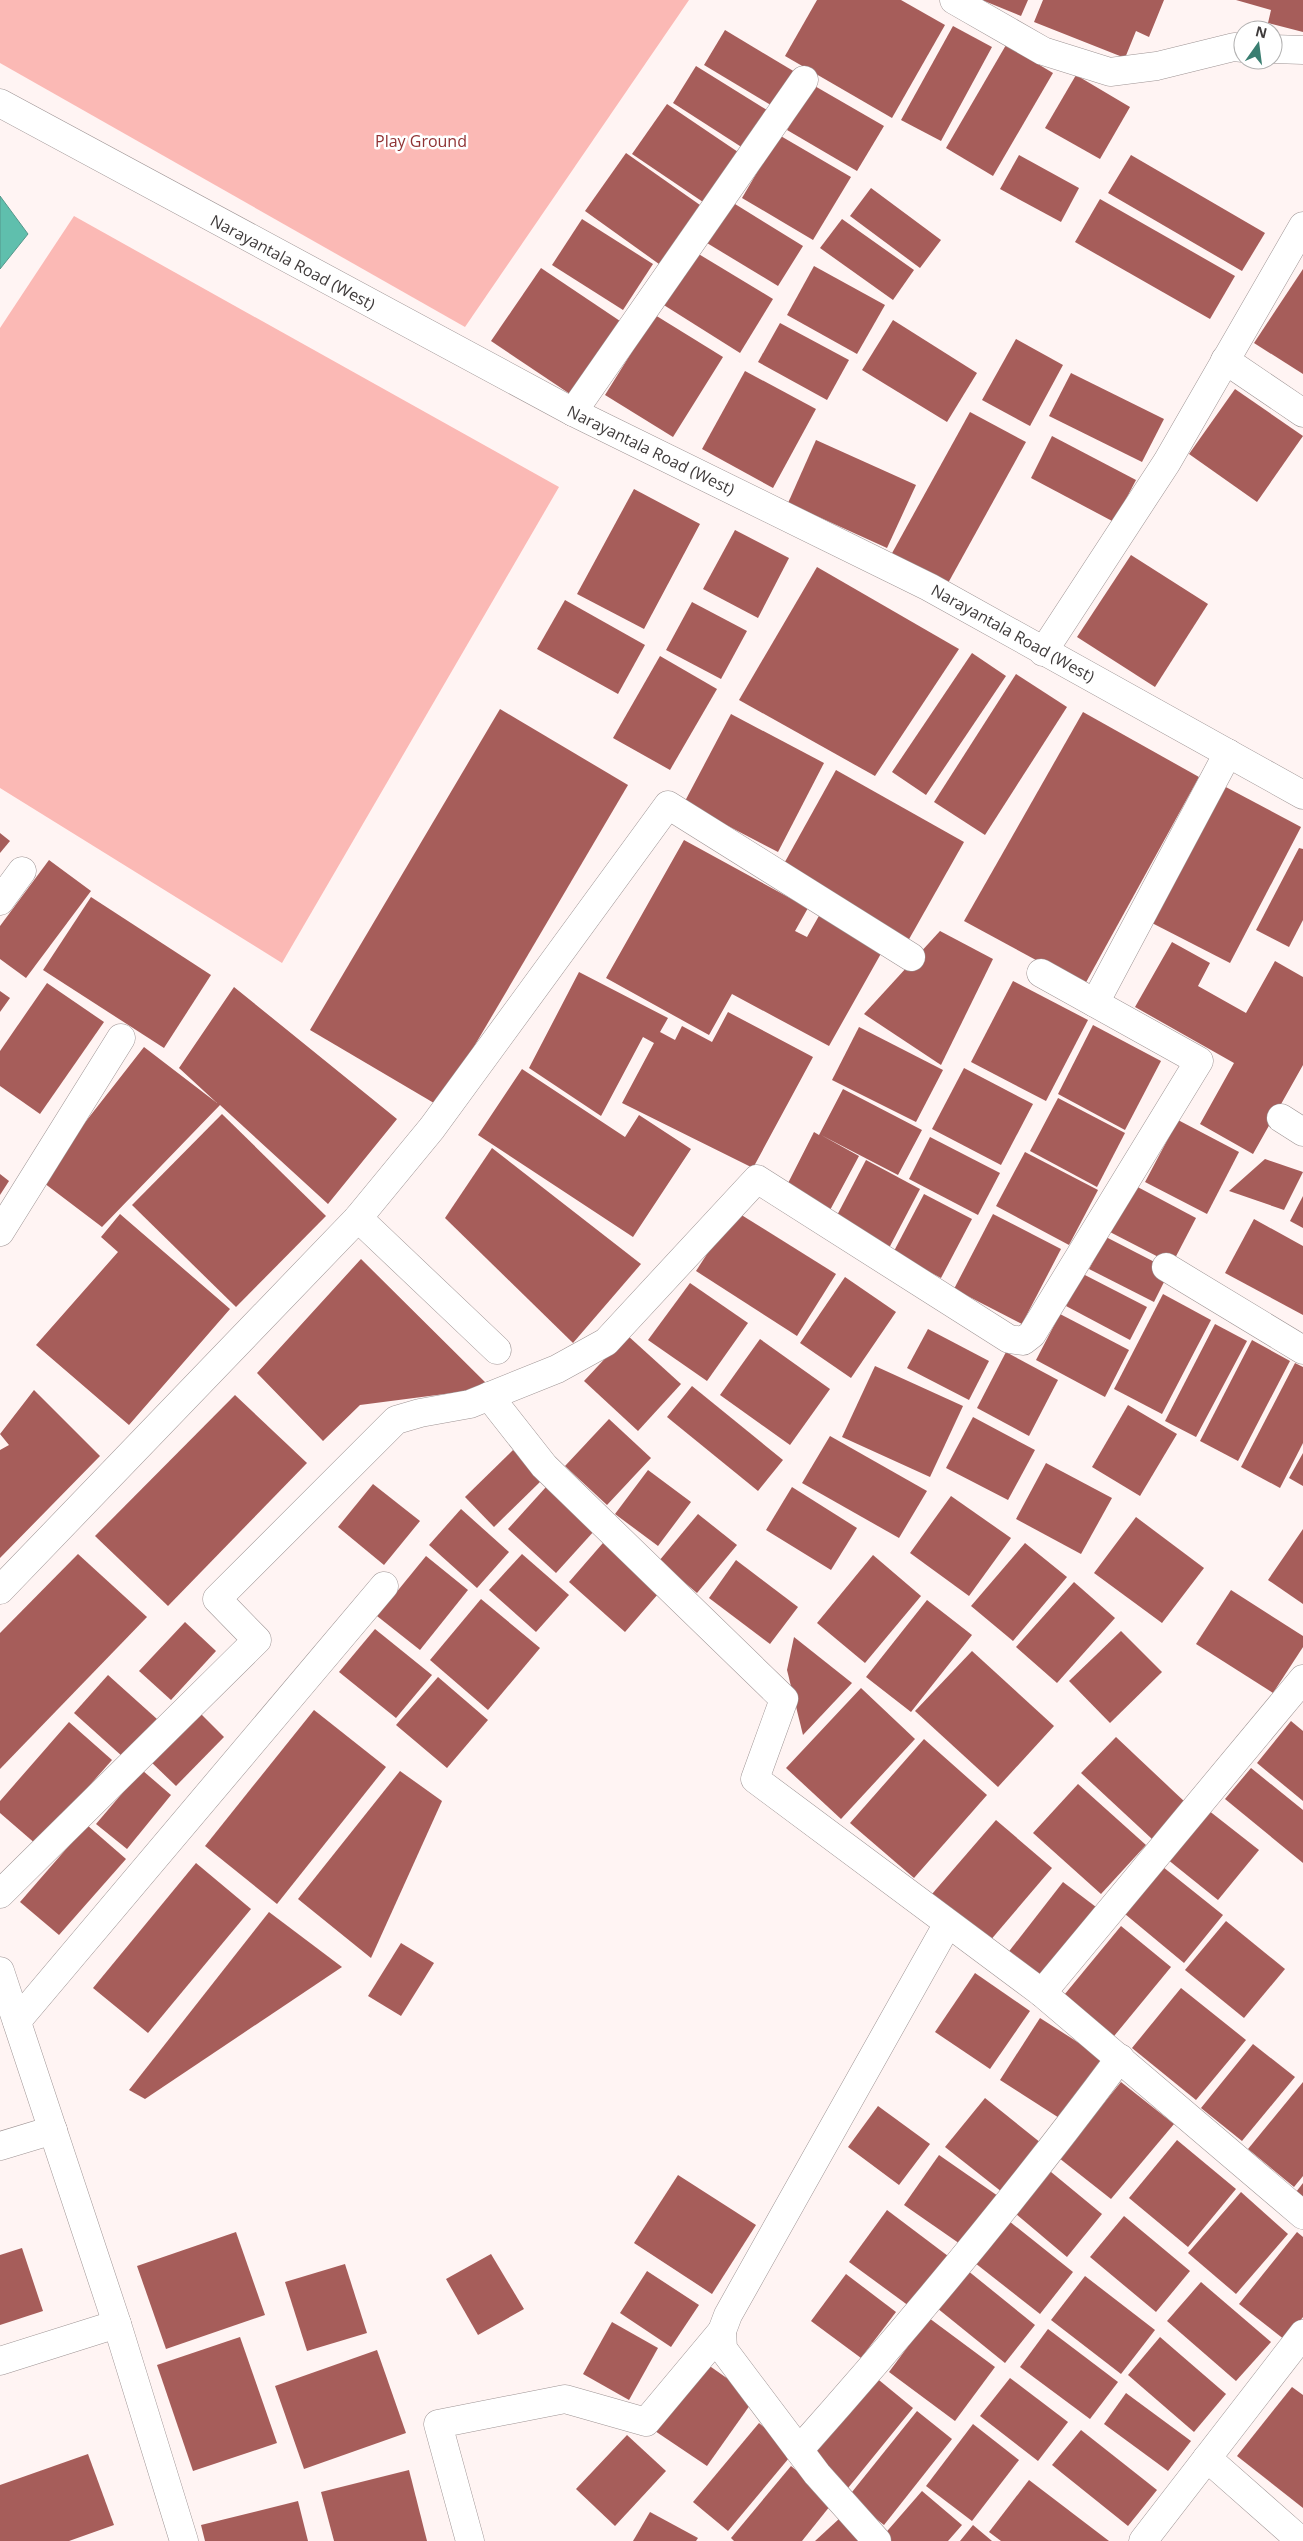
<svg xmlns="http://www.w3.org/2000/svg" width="1303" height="2541" viewBox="0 0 1303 2541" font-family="'Open Sans',sans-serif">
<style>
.green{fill:#fbb9b5}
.water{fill:#5fbfad;stroke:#55978b}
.building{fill:#a65d5a}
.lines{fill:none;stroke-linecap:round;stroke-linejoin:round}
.minor-casing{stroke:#9e9494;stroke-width:29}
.minor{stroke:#fff;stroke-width:28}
.labels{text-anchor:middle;stroke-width:5;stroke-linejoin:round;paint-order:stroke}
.park-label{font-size:16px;fill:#903334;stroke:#fff}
.street-label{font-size:16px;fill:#3f3b3b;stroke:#fff}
</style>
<rect width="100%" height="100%" fill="#fff4f3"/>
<g class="green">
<polygon points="0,0 689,0 465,327 0,63"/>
<polygon points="74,216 559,487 282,963 0,788 0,328"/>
</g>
<polygon class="water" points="0,196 28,234 0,269"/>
<g class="building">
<polygon points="817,0 901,0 945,25 892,118 785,56"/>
<polygon points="982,0 1028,0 1021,16"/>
<polygon points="1043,0 1164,0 1149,37 1136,31 1125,58 1034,22"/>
<polygon points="1236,0 1303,0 1303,32 1268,23 1271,10"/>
<polygon points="953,26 992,47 941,141 901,120"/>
<polygon points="725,30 795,72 774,107 704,65"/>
<polygon points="1006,45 1053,73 993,176 946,148"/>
<polygon points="696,66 767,110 743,148 673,103"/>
<polygon points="1076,75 1130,107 1100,159 1045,128"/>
<polygon points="813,85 884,126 857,171 787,130"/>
<polygon points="667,104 738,152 703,202 632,154"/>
<polygon points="779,135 851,177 813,240 742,198"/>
<polygon points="626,153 700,205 659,264 585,211"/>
<polygon points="1019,155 1079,188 1061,222 1000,189"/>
<polygon points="1131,155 1265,233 1242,271 1108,193"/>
<polygon points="871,188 941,240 920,268 850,216"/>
<polygon points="727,199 803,246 778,286 702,240"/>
<polygon points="1100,199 1235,276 1210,319 1075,242"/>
<polygon points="582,219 653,264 623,310 552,265"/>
<polygon points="842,219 914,270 893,300 820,248"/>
<polygon points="692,250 773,299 740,353 659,302"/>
<polygon points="814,266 885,305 857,354 787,315"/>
<polygon points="541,268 620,321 570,394 491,341"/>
<polygon points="1303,269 1303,374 1254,343"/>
<polygon points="655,315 723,357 673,437 605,395"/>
<polygon points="893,320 977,373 947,422 862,370"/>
<polygon points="780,323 849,360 827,400 758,362"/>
<polygon points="1016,339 1063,365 1030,426 982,400"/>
<polygon points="745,371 816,409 773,488 702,449"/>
<polygon points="1071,373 1164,419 1142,462 1049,416"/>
<polygon points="1235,389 1303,436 1257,502 1189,454"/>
<polygon points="970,412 1026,442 947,585 891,555"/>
<polygon points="1052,436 1136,480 1114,522 1031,478"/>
<polygon points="816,440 916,485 887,548 788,503"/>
<polygon points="634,489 700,524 644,629 577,594"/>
<polygon points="735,530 789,558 758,618 703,589"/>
<polygon points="1131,555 1208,604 1155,687 1077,637"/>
<polygon points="817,567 959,649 875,776 739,700"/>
<polygon points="565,600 645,645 618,694 537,649"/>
<polygon points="692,602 747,631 721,679 666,650"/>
<polygon points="972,653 1006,676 926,795 892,772"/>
<polygon points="660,656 717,689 670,770 613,738"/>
<polygon points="1016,674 1067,707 985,835 934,802"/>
<polygon points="500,709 628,785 439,1106 310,1030"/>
<polygon points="1083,712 1199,777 1084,986 964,921"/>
<polygon points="731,714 824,763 778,852 684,803"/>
<polygon points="836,770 964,842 908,941 781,869"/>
<polygon points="1222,785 1301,827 1230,963 1150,922"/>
<polygon points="0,833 10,841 0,853"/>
<polygon points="684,840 808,908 795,931 807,937 820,914 883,950 829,1046 732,994 709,1035 606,978"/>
<polygon points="1299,848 1303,849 1303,920 1289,947 1256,930"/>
<polygon points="49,860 91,891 26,978 0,959 0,926"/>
<polygon points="91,897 211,975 164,1048 43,970"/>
<polygon points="940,931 993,959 941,1065 864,1014"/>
<polygon points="1172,942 1210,963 1198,986 1246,1013 1275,961 1303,977 1303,1065 1253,1154 1200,1124 1234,1063 1135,1007"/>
<polygon points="579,972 668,1018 660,1032 675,1040 682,1026 712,1042 728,1012 813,1057 753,1168 622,1103 654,1043 643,1037 601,1116 529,1068"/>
<polygon points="1013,981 1088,1020 1046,1101 971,1062"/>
<polygon points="47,983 104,1022 40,1114 0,1086 0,1051"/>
<polygon points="234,987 397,1119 328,1204 220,1105 102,1227 40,1180 144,1047 217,1103 179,1068"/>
<polygon points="0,991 10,998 0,1012"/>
<polygon points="1093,1025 1161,1061 1125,1130 1058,1094"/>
<polygon points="859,1027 943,1070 916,1122 832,1080"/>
<polygon points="964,1068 1033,1104 1001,1165 932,1129"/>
<polygon points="522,1069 625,1137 639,1115 691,1149 633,1237 478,1135"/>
<polygon points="843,1089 922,1130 898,1175 821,1135 859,1156 829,1212 785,1189 814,1132 819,1135"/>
<polygon points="1058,1098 1125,1133 1097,1187 1030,1151"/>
<polygon points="222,1114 326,1216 236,1307 132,1205"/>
<polygon points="1178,1120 1239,1152 1207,1214 1145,1182"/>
<polygon points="930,1137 1000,1173 978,1215 909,1179"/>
<polygon points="492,1148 641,1264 573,1343 445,1218"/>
<polygon points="1025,1152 1098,1190 1069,1245 996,1206"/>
<polygon points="1265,1159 1303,1172 1284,1210 1229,1191"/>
<polygon points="866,1160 920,1189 888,1250 834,1221"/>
<polygon points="0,1174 9,1181 0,1195"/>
<polygon points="1132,1184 1196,1218 1172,1264 1108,1231"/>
<polygon points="924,1194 972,1219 941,1278 893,1253"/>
<polygon points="1303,1196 1303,1228 1290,1221"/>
<polygon points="735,1211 836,1274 797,1336 696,1271"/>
<polygon points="120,1214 230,1309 129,1425 36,1345 118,1252 101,1237"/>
<polygon points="993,1214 1061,1249 1022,1324 954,1289"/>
<polygon points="1254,1219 1303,1246 1303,1315 1225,1273"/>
<polygon points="1106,1237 1170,1270 1154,1302 1089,1269"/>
<polygon points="361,1259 491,1388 360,1405 323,1441 257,1373"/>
<polygon points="1083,1274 1147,1307 1130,1340 1066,1306"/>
<polygon points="845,1277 896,1312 851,1378 800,1343"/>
<polygon points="690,1283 748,1323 707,1381 648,1340"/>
<polygon points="1163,1294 1211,1320 1162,1414 1114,1389"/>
<polygon points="1060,1314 1129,1350 1105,1397 1036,1360"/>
<polygon points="1215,1324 1247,1341 1196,1437 1165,1421"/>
<polygon points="928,1329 989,1361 969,1400 907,1368"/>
<polygon points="627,1335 681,1384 638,1431 584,1381"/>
<polygon points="760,1339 830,1389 790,1445 720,1395"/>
<polygon points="1252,1340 1290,1361 1238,1461 1200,1441"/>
<polygon points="1006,1352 1058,1380 1029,1436 977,1408"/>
<polygon points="1295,1363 1303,1367 1303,1443 1280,1488 1241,1467"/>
<polygon points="875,1366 963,1406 930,1477 842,1437"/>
<polygon points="692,1386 783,1460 758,1491 667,1417"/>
<polygon points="34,1390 100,1456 0,1558 0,1450 9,1445 0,1434"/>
<polygon points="235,1395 307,1463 168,1606 95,1536"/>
<polygon points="1128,1405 1177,1434 1140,1496 1092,1467"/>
<polygon points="973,1417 1035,1450 1008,1500 946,1468"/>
<polygon points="609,1419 651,1458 607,1505 565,1466"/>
<polygon points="830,1436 927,1491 899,1538 802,1483"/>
<polygon points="513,1450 542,1480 494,1527 465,1497"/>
<polygon points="1303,1453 1303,1486 1289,1478"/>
<polygon points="1046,1463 1112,1498 1081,1554 1016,1519"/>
<polygon points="648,1470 691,1502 658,1546 615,1514"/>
<polygon points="373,1484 420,1521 384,1565 338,1527"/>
<polygon points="546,1487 595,1530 556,1573 508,1529"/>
<polygon points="792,1487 857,1528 831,1570 766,1530"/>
<polygon points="951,1496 1011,1538 969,1596 910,1553"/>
<polygon points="461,1509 509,1552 477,1588 429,1545"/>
<polygon points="698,1514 737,1545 697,1593 659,1561"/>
<polygon points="1136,1517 1204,1568 1162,1623 1094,1573"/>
<polygon points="1303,1529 1303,1604 1268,1580"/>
<polygon points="609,1536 665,1586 625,1632 569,1582"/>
<polygon points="1025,1543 1067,1577 1013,1641 971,1606"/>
<polygon points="78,1554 147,1617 0,1769 0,1633"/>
<polygon points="522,1554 569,1595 536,1632 489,1590"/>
<polygon points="873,1555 921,1596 865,1663 817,1623"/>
<polygon points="426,1556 468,1590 420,1650 377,1616"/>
<polygon points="736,1560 798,1607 770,1644 709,1598"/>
<polygon points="1074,1582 1115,1618 1057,1683 1016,1647"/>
<polygon points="1231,1590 1303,1636 1303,1647 1273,1693 1196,1644"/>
<polygon points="481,1599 540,1648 488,1710 430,1660"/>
<polygon points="927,1600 972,1635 911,1712 866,1677"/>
<polygon points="185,1622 216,1651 171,1700 139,1671"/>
<polygon points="375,1629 432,1675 396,1718 339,1672"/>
<polygon points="1121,1631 1162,1672 1110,1723 1069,1681"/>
<polygon points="794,1637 852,1683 803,1735 787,1670"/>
<polygon points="972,1651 1054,1726 998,1787 915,1711"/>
<polygon points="108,1675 157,1719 123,1757 74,1713"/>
<polygon points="438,1677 488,1720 447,1768 396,1725"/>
<polygon points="861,1688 915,1739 841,1819 786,1768"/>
<polygon points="197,1710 224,1737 176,1786 148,1759"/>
<polygon points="314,1710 386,1767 277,1904 205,1846"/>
<polygon points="1291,1721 1303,1731 1303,1801 1257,1763"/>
<polygon points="69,1722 112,1760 37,1845 0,1813 0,1801"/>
<polygon points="1116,1737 1186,1803 1152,1839 1081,1773"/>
<polygon points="924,1739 987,1795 914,1878 850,1823"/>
<polygon points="1251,1768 1303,1810 1303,1863 1225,1799"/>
<polygon points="142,1770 171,1795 127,1849 96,1824"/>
<polygon points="400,1771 442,1801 371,1958 298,1899"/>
<polygon points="1078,1784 1146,1845 1101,1894 1033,1833"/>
<polygon points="1208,1810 1259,1850 1218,1900 1167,1859"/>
<polygon points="996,1820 1052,1868 989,1942 932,1894"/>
<polygon points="87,1825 126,1859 59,1935 20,1902"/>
<polygon points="196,1863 251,1909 148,2033 93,1988"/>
<polygon points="1163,1867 1223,1915 1184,1963 1125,1914"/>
<polygon points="1063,1882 1096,1907 1040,1979 1007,1954"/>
<polygon points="269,1912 342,1967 145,2099 129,2090"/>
<polygon points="1226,1921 1285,1969 1244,2018 1185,1970"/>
<polygon points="1121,1926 1171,1967 1110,2041 1060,2000"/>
<polygon points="401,1943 434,1963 401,2016 368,1996"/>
<polygon points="975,1973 1030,2011 990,2069 935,2032"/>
<polygon points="1181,1988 1246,2040 1196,2100 1132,2048"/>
<polygon points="1040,2018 1107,2061 1067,2123 1000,2080"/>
<polygon points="1253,2044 1295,2077 1242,2141 1201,2108"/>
<polygon points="1121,2082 1174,2124 1111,2199 1059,2158"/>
<polygon points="1303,2082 1303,2176 1294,2187 1248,2149"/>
<polygon points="985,2098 1041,2143 1002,2192 945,2147"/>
<polygon points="878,2106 930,2144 899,2185 848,2147"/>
<polygon points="1177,2140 1236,2189 1188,2247 1129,2198"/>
<polygon points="939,2155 998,2196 963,2246 904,2205"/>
<polygon points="1045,2167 1102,2214 1067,2257 1010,2209"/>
<polygon points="678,2175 756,2225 712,2294 634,2243"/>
<polygon points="1303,2183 1303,2197 1296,2192"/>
<polygon points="1241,2192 1288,2234 1236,2294 1188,2253"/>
<polygon points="887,2210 948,2256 909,2306 849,2262"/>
<polygon points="1124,2216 1190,2271 1156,2312 1090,2257"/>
<polygon points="1009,2221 1073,2272 1040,2314 975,2263"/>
<polygon points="236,2232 265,2315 166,2349 137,2266"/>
<polygon points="1297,2232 1303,2237 1303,2317 1285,2340 1239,2304"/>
<polygon points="22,2248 43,2311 0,2325 0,2255"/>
<polygon points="491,2254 524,2309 478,2335 446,2279"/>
<polygon points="345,2264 367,2333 307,2351 285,2282"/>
<polygon points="967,2270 1035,2325 1005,2363 937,2308"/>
<polygon points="647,2271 699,2305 671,2347 620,2313"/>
<polygon points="846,2274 896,2312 861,2358 811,2321"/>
<polygon points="1085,2276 1155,2330 1121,2374 1051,2320"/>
<polygon points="1201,2282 1271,2342 1236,2381 1167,2321"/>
<polygon points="929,2318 995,2367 955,2421 889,2372"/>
<polygon points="612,2322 658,2348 629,2400 583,2374"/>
<polygon points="1048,2329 1118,2382 1090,2419 1020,2367"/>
<polygon points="240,2337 277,2443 193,2471 157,2365"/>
<polygon points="1160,2337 1226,2394 1194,2432 1128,2375"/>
<polygon points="377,2350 406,2433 304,2469 275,2386"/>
<polygon points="704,2362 755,2398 707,2466 655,2431"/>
<polygon points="874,2376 913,2408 848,2488 809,2457"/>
<polygon points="1010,2378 1068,2422 1038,2461 980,2416"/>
<polygon points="1292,2387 1303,2395 1303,2508 1237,2456"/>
<polygon points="1126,2393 1191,2441 1168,2471 1104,2424"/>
<polygon points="917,2411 952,2439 884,2525 848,2497"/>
<polygon points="759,2423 794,2452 728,2531 693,2502"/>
<polygon points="973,2424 1019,2460 972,2521 926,2486"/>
<polygon points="1081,2430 1157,2490 1128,2526 1052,2465"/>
<polygon points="627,2435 666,2471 615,2526 576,2489"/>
<polygon points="88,2454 114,2525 69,2541 0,2541 0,2485"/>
<polygon points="791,2466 834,2501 802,2541 734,2541 731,2538"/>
<polygon points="409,2470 427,2541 334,2541 321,2492"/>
<polygon points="1029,2480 1109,2541 1001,2541 989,2532"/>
<polygon points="922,2491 962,2525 948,2541 886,2541 882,2537"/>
<polygon points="298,2501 308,2541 205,2541 201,2525"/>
<polygon points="650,2512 698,2538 696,2541 633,2541"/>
<polygon points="840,2518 862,2541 815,2541"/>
<polygon points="973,2525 992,2541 960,2541"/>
</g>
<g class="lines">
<defs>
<g id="minor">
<polyline points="954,0 1043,51 1110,72 1157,66 1234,47 1243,48"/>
<polyline points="1273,49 1303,50"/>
<polyline points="0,103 573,412 929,587 1303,795"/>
<polyline points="1225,360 1303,413"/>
<polyline points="573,412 804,80"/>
<polyline points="1043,652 1167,462 1303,226"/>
<polyline points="0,901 22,871"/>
<polyline points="1095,1003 1228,753"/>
<polyline points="1281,1118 1303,1132"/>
<polyline points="358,1218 497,1350"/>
<polyline points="0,1232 121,1038"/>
<polyline points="1166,1267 1303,1350"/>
<polyline points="489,1396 544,1466 784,1699 755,1779 1042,1993 1303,2215"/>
<polyline points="0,1590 358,1218 432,1128 668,805 911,957"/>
<polyline points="0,1894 257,1640 217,1599 396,1420 420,1413 470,1404 557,1369 606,1342 757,1179 1009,1339 1023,1341 1032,1334 1199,1061 1041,973"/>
<polyline points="0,1971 117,2324 184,2541"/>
<polyline points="1042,1993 1303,1679"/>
<polyline points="17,2021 384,1586"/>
<polyline points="0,2146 53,2130"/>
<polyline points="0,2361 117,2324"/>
<path d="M 799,2450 C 912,2323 1019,2194 1120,2058"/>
<polyline points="1207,2458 1301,2541"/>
<polyline points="470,2541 438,2424 565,2399 646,2422 722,2331"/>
<polyline points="877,2541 817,2474 723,2349 722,2331 728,2315 947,1925"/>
<polyline points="1143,2541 1303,2334"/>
</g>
</defs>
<use href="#minor" class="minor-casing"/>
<use href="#minor" class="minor"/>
</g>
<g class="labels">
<g class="park-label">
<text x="421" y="147">Play Ground</text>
</g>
<g class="street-label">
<text transform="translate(293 262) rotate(28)" y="6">Narayantala Road (West)</text>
<text transform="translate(651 450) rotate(26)" y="6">Narayantala Road (West)</text>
<text transform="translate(1013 633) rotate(29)" y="6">Narayantala Road (West)</text>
</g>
</g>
<g transform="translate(1258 45) rotate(14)"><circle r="24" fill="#ffffff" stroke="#b2b1b1"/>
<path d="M0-4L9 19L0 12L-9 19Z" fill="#3a7e71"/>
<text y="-8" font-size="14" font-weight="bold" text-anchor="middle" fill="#3f3b3b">N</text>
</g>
</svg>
